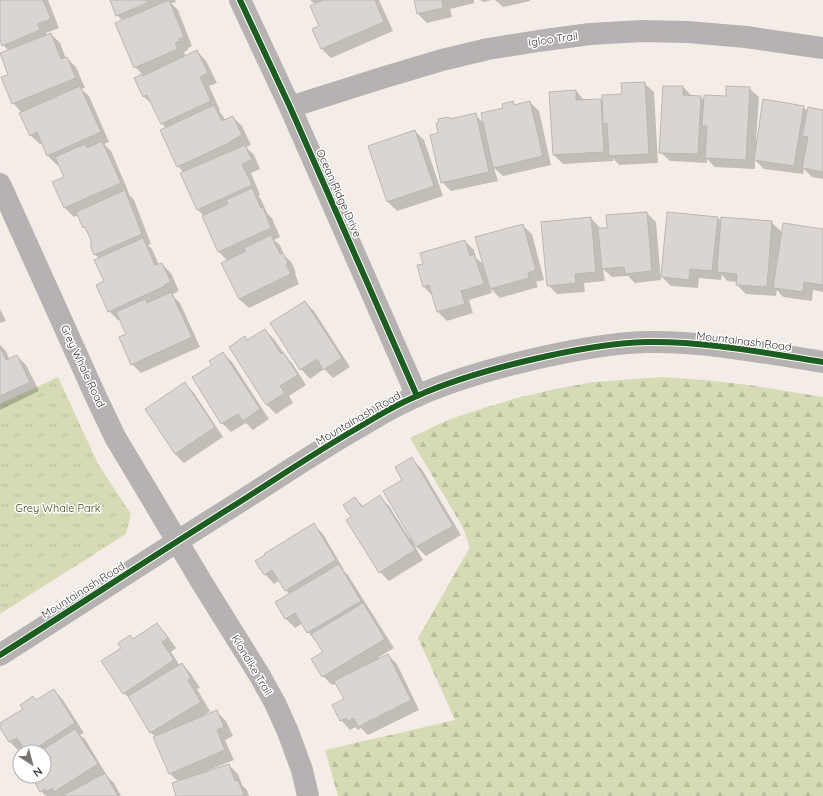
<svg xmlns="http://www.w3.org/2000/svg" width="823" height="796" viewBox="0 0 823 796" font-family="Quicksand,sans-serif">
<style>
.grass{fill:url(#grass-tufts)}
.forest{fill:url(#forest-firs)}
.shadow{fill:#0003}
.building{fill:#dbd5d2;stroke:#bcb6b3}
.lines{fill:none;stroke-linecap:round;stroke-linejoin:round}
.minor{stroke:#b6b2b1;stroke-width:22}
.cycleway-casing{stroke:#fff;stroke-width:8}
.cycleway{stroke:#1b5e20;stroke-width:6}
.labels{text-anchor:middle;stroke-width:3;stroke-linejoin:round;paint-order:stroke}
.street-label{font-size:11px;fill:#3a3531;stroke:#fff}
.park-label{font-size:11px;fill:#404a12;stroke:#fff}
</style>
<defs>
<pattern id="grass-tufts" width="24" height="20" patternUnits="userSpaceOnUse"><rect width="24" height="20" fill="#d6dbb6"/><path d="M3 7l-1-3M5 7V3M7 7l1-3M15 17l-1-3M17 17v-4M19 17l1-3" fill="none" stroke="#b8bd9d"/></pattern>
<pattern id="forest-firs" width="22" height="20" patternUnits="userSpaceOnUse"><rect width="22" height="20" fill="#d6dbb6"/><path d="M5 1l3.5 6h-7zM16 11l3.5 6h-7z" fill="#b8bd9d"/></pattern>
</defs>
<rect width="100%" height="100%" fill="#f4ede7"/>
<polygon class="grass" points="58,377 98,464 131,514 126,534 0,614 0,404"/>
<polygon class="forest" points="663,377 704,380 749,385 823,397 823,796 338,796 325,750 455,720 418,638 470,547 462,526 410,438 441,423 468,413 513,399 555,389 594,382 632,379"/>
<g class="shadow">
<polygon points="0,0 48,0 59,28 46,33 47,35 51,34 60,43 66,59 67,58 76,67 85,88 81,89 89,96 109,142 104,144 111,151 129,193 128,193 134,200 151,244 148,245 152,249 159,265 162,264 171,273 179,291 173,294 174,297 180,303 200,347 141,373 132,364 127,335 120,319 118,320 109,311 105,282 99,259 95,254 92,239 89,233 84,227 78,215 74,217 65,208 54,182 65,177 59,164 57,165 48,156 42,143 40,144 30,135 22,113 13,103 9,75 9,51 3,45 0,37"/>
<polygon points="111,0 175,0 176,2 171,3 178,10 192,46 188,48 188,50 184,52 186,57 197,51 206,61 217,83 209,86 220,110 219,111 223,116 226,121 233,117 242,126 251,145 246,147 254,155 260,169 251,173 260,195 258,196 261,199 267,213 272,218 280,237 274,240 280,245 284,255 292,263 296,273 295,273 299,284 249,308 239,299 228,261 219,252 203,217 204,216 198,210 184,173 178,166 166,128 162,124 153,105 143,96 135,79 143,75 135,67 123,21 117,15"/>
<polygon points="310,0 379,0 393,31 331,58 322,49 320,26 315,4"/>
<polygon points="415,0 474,0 474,3 450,9 452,17 427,23 418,14"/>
<polygon points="480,0 492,0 483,2"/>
<polygon points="495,0 530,0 530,1 503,7"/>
<polygon points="644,83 654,92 658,163 619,165 613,158 613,161 563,164 554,155 576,91 585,101 600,100 603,103 623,95"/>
<polygon points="683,87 692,96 701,97 704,100 727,98 749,88 759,97 756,141 758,141 803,107 808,111 823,111 823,179 812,177 804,169 803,174 764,169 755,160 755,169 715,167 707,159 707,163 670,161 660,152"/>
<polygon points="513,102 516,105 530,102 539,111 551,165 503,176 494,168 498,181 451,191 442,182 449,118 451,120 475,115 484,123"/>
<polygon points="415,131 424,140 443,196 397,211 388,202"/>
<polygon points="647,213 656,222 661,280 635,283 628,276 612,277 603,269 605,281 584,283 585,292 557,294 548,285 591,218 600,228 600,229 608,229"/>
<polygon points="717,217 722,222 771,222 782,232 823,230 823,292 813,290 812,301 783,297 777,290 776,296 746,294 737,285 737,282 727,281 722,275 721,280 699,278 698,288 671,286 662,277"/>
<polygon points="522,225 532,234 544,280 536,282 538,287 500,298 491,289 492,293 469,300 473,313 447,321 438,312 433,296 424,287 418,266 424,264 465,241 474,250 476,258 484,265"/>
<polygon points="305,302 314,311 350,367 333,378 324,369 310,379 301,369"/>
<polygon points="0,309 6,321 0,323"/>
<polygon points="265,330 274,339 285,355 292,363 306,385 289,396 293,403 276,414 267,405 230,347 245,337 248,341"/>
<polygon points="0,345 6,351 10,360 17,356 26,365 39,391 0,410"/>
<polygon points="223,353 232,362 269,419 253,430 246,423 231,432 222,423 213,365"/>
<polygon points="185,384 194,393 223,437 184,463 175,454"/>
<polygon points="412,459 421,468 461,535 426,556 415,545 414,545 423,560 389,581 380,572 352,518 355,498 364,507 380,497 389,506 410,539 411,538 404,480"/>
<polygon points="313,524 323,534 344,570 343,570 348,575 394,648 379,657 380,659 388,655 397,664 419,710 368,735 361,728 358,730 355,727 350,730 341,720 345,699 337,683 332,685 323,676 324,653 317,642 308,632 303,623 295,628 286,619 277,603 290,595 286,590 280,580 274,584 265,574"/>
<polygon points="157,624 166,634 176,648 171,652 180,666 182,664 191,674 200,688 197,689 210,711 201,717 217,712 226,721 233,736 225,740 234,760 209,770 210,771 229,765 238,774 242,785 247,790 249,796 177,796 179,782 170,774 156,737 151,733 132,701 124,693 134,640"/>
<polygon points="54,690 63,700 84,733 80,735 85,739 106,774 105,774 114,783 121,796 46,796 41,791 35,776 44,776 44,752 27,752 24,748 19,751 10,742 0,726 0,725"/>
</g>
<g class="building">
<polygon points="0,0 43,0 51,19 38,24 40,30 2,46 0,40"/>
<polygon points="110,0 148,0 147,0 147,3 116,16"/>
<polygon points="169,0 184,37 179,39 180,41 175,43 178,49 134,68 115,23"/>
<polygon points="323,0 375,0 384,22 321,49 312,29 319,26 310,6"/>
<polygon points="414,0 442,0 443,8 417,14"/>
<polygon points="51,33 61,59 67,57 76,78 12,104 1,77 8,75 0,53"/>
<polygon points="197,50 208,73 200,77 211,101 161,124 147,95 143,97 134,78 142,74 143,76"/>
<polygon points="645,82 649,154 609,156 607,123 603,124 602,95 622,94 621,83"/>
<polygon points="80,86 101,132 47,156 37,132 30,136 19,113"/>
<polygon points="663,86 683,86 683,95 701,96 698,154 659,153"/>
<polygon points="726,86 750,87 746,160 705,158 707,126 702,126 704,95 726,96"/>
<polygon points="576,90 576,100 601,99 604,152 553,155 549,92"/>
<polygon points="763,99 804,106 794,166 754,160"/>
<polygon points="513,101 514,105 530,101 543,156 493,168 481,113 503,108 502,104"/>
<polygon points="214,105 222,121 233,116 242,135 231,141 231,142 177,167 160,130"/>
<polygon points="808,107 823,110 823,172 802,168 808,137 802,136"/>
<polygon points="476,113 489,172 441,183 430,135 438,133 436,123 439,122 438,119 449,117 450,119"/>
<polygon points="415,130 434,186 387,202 368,146"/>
<polygon points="102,141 121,183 64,208 52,182 64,177 55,157 85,144 87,148"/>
<polygon points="245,145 252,160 242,164 252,185 197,210 180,173"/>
<polygon points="252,188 261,208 263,207 271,228 218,252 202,216 228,204 226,200"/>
<polygon points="125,190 142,234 94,255 91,248 91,240 85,227 83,228 76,212"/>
<polygon points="647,212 652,271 625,274 624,267 602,269 598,228 607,228 606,215"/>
<polygon points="667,212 718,217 712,271 690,269 689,280 661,277"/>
<polygon points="591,217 596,272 575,274 576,283 547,286 541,222"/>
<polygon points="721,217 772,221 767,287 736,285 737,274 717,272"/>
<polygon points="783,223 823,229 823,285 804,282 803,292 773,288"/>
<polygon points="523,224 536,270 528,273 529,278 490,289 475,237"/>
<polygon points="271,235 280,254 283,253 288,263 286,264 291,274 239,299 221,263 246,251 244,248"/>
<polygon points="143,238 155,265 162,263 171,282 164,285 165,286 108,312 96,285 104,281 94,260"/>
<polygon points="465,240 470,256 474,254 484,284 461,291 465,304 437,312 429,285 423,287 417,265 423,264 420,253"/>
<polygon points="171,292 192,337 131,365 119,337 126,334 116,312 145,299 147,303"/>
<polygon points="305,301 342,358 323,370 317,359 300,370 270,323"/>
<polygon points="265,329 281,354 283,352 298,375 280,386 285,393 266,405 229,347 245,336 247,340"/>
<polygon points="0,347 6,360 17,355 30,382 0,396"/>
<polygon points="223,352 260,409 243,421 238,414 221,424 192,377 212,365 209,361"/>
<polygon points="185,382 215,427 175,454 145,409"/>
<polygon points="412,457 453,526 416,547 383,491 402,480 395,467"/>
<polygon points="380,495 415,550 379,573 346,520 351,517 343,505 355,497 362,507"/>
<polygon points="314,523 336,560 285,591 272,570 264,575 255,561 265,555 264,554"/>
<polygon points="339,564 361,601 307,633 295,613 285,619 275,602"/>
<polygon points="363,603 385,639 322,677 311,659 323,652 311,634"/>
<polygon points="157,623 168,638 162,642 174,660 123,694 101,661 121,648 118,643 130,635 133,639"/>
<polygon points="388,654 411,700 358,727 354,718 348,721 346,718 340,721 332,705 344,699 334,681"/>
<polygon points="182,663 191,678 188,680 201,702 150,733 128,696"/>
<polygon points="54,689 75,723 30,752 26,752 17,738 9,742 0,728 0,723 23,709 20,705 33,696 36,700"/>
<polygon points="217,710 224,727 217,730 225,750 169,774 153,737"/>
<polygon points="75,729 98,764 54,792 52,788 46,792 45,789 40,792 32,777 33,776 44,776 44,752 39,752"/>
<polygon points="229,764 235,781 238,780 244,795 241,796 176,796 172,783"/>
<polygon points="105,773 118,796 62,796"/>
</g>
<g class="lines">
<g class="minor">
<polyline points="240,0 290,107 417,396"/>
<polyline points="290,107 385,77 442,60 488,49 538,41 590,34 642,31 688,32 746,37 823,48"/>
<polyline points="0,184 96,397 115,437 204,586 260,676 275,703 288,732 302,770 308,796"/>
<path d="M 0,655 C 79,605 158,553 238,503 C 279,477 319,450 361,426 C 379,415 398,404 417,396 C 453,380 492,369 530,360 C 568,351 608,343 647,342 C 706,341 765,353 823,362"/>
</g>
<defs>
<g id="cycleway">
<polyline points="240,0 290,107 417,396"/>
<path d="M 0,655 C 79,605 158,553 238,503 C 279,477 319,450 361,426 C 379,415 398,404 417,396 C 453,380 492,369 530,360 C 568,351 608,343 647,342 C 706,341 765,353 823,362"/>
</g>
</defs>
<use href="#cycleway" class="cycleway-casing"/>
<use href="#cycleway" class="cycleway"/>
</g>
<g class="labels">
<g class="street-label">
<text transform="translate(553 39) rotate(-8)" y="4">Igloo Trail</text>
<text transform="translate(339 193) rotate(66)" y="4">Ocean Ridge Drive</text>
<text transform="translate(744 341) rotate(7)" y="4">Mountainash Road</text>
<text transform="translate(83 366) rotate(65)" y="4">Grey Whale Road</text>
<text transform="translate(358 418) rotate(-30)" y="4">Mountainash Road</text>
<text transform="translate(83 590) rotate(-32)" y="4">Mountainash Road</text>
<text transform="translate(252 665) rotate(59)" y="4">Klondike Trail</text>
</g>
<g class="park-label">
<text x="58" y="512">Grey Whale Park</text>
</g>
</g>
<g transform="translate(32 764) rotate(144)"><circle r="19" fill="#ffffff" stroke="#b0aead"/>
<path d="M0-3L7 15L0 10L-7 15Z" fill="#7b7571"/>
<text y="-6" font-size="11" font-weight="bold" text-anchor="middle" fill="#3a3531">N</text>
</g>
</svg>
